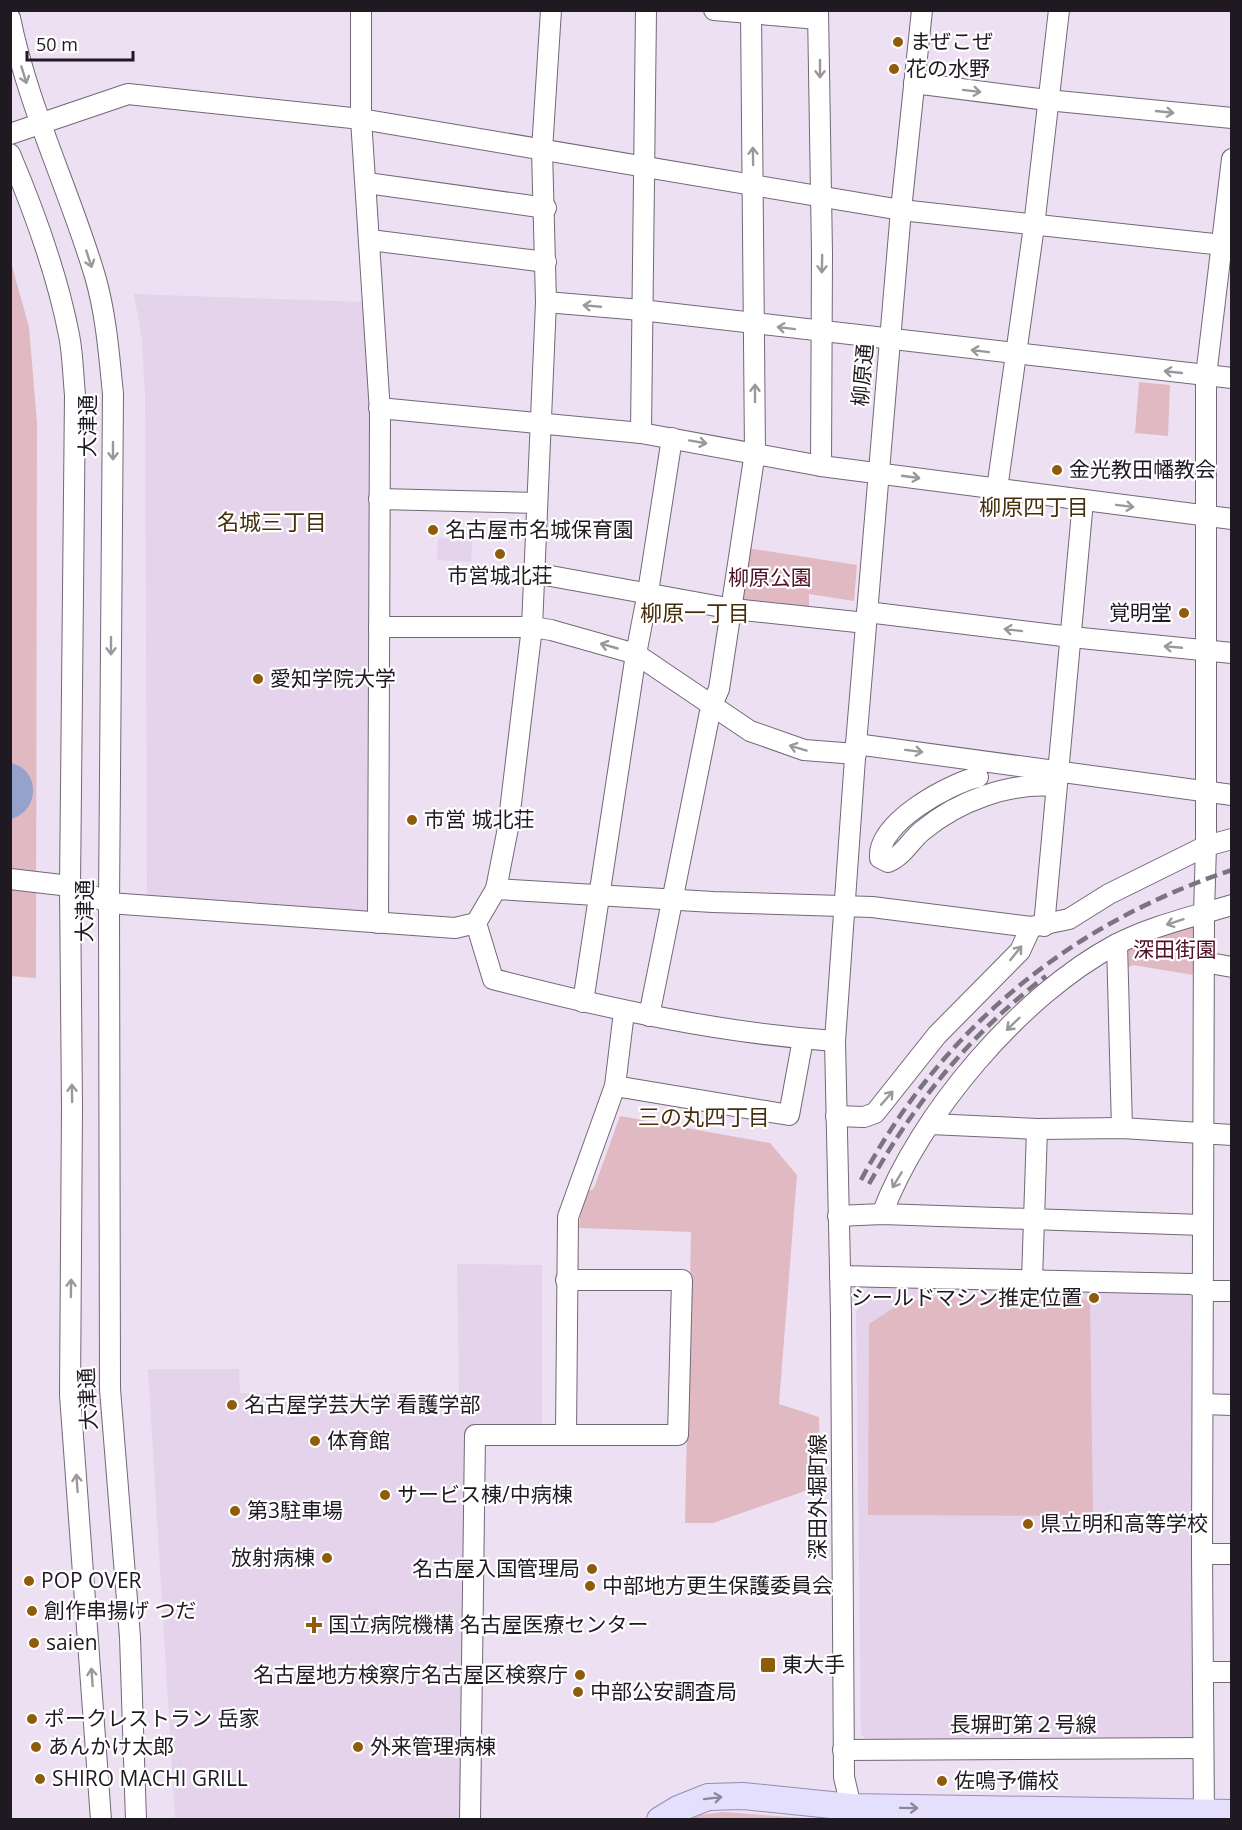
<svg xmlns="http://www.w3.org/2000/svg" width="1242" height="1830" viewBox="0 0 1242 1830" font-family="'Open Sans','Noto Sans JP',sans-serif">
<style>
.built{fill:#e5d3ec}
.green{fill:#e1b9c2}
.water{fill:#94a2cc}
.lines{fill:none;stroke-linecap:round;stroke-linejoin:round}
.minor-casing{stroke:#736778;stroke-width:22}
.major-casing{stroke:#958cb1;stroke-width:28}
.minor{stroke:#fff;stroke-width:20}
.major{stroke:#e5dffe;stroke-width:26}
.rail{stroke:#7c7380;stroke-width:4.5;stroke-dasharray:12 6;stroke-linecap:butt}
.oneway{stroke:#9a989b}
.oneway2{stroke:#8c869b}
.poi-dot{fill:#8f5c0b;stroke:#fff;stroke-width:2}
.labels{text-anchor:middle;stroke-width:4.5;stroke-linejoin:round;paint-order:stroke}
.poi-label{font-size:21px;fill:#1f1a21;stroke:#fff;text-anchor:start}
.street-label{font-size:21px;fill:#1f1a21;stroke:#fff}
.park-label{font-size:21px;fill:#4f1028;stroke:#fff}
.neighbourhood-label{font-size:22px;fill:#472e0c;stroke:#fff}
</style>
<rect width="100%" height="100%" fill="#eee0f3"/>
<g class="built">
<polygon points="134,294 365,302 372,461 367,913 147,896 145,398 142,340"/>
<polygon points="459,533 473,534 471,562 437,560 438,538 458,539"/>
<polygon points="457,1264 542,1265 542,1430 469,1430 463,1819 175,1819 148,1369 239,1369 240,1393 459,1393"/>
<polygon points="869,1284 1197,1294 1197,1736 1191,1741 871,1742 861,1735 856,1312"/>
</g>
<g class="green">
<polygon points="10,259 29,327 37,422 36,978 10,976"/>
<polygon points="1139,382 1170,385 1168,436 1135,433"/>
<polygon points="747,548 857,565 854,601 809,594 809,607 740,604"/>
<polygon points="1197,925 1198,979 1193,975 1133,965 1127,968 1128,948 1153,933"/>
<polygon points="620,1116 770,1143 797,1175 779,1404 819,1417 820,1470 808,1490 713,1523 685,1523 691,1232 579,1228 582,1196 594,1188"/>
<polygon points="935,1297 1090,1300 1093,1516 868,1515 869,1324 901,1303"/>
<polygon points="723,1812 817,1819 691,1819 701,1815"/>
</g>
<path class="water" d="M 11,763 C 41,770 40,811 11,819 Z"/>
<g class="lines">
<defs>
<g id="minor">
<polyline points="361,10 361,119 380,412 378,923"/>
<polyline points="714,10 818,19"/>
<polyline points="818,10 822,254 821,466"/>
<path d="M 10,18 C 28,107 69,189 95,276 C 106,314 109,354 113,394 L 109,903 L 110,1389 L 130,1637 L 136,1820"/>
<polyline points="914,83 1047,100 1232,118"/>
<polyline points="10,134 128,94 361,119 901,210 1232,246"/>
<path d="M 10,154 C 35,213 57,273 69,335 C 73,355 73,375 75,395 L 70,886 L 72,1107 L 70,1395 L 101,1820"/>
<polyline points="367,183 546,208"/>
<polyline points="370,240 546,262"/>
<polyline points="546,302 641,310 1232,378"/>
<polyline points="379,408 641,433 821,466 1232,519"/>
<polyline points="641,433 646,10"/>
<polyline points="997,489 1034,226 1059,10"/>
<polyline points="379,499 537,503"/>
<polyline points="534,573 733,609 866,623"/>
<polyline points="867,612 1071,637 1232,653"/>
<polyline points="379,627 532,627 551,630 636,654 750,731 804,750 856,754"/>
<polyline points="856,744 1232,795"/>
<path d="M 978,777 C 948,784 877,823 880,858 L 888,862 C 903,856 910,841 922,831 C 958,801 1009,782 1056,786"/>
<polyline points="10,879 70,886 109,903 455,928 476,923 496,889 713,902 872,907 1031,927 1069,919 1109,894 1206,846 1232,839"/>
<polyline points="496,889 508,828 532,627 546,302 542,150 551,10"/>
<path d="M 476,923 L 493,979 C 605,1008 719,1033 835,1041"/>
<polyline points="1044,926 1083,501"/>
<polyline points="1117,944 1122,1128"/>
<polyline points="1204,962 1232,967"/>
<polyline points="583,1002 636,654 648,592 672,438"/>
<polyline points="649,1016 711,707 719,689 755,452 751,10"/>
<polyline points="615,1086 789,1115 803,1039"/>
<polyline points="836,1116 864,1117 875,1113 937,1035 1020,951 1031,927"/>
<polyline points="930,1124 1037,1129 1122,1128 1232,1135"/>
<path d="M 882,1214 C 919,1115 1021,995 1115,945 C 1151,926 1192,917 1232,905"/>
<polyline points="838,1216 882,1214 1202,1225"/>
<polyline points="840,1276 1192,1284 1211,1291 1232,1291"/>
<polyline points="1032,1280 1037,1129"/>
<polyline points="1203,1404 1232,1405"/>
<polyline points="566,1434 568,1217 615,1086 624,1012"/>
<polyline points="1202,1554 1232,1554"/>
<polyline points="1203,1672 1232,1672"/>
<polyline points="843,1750 1203,1748"/>
<polyline points="857,1816 851,1807 844,1777 841,1315 835,1041 856,744 901,210 922,10"/>
<polyline points="470,1820 475,1435 678,1435 682,1280 566,1280"/>
<polyline points="1204,1820 1202,1554 1204,913 1206,846 1206,376 1232,159"/>
</g>
<polyline id="major" points="660,1820 678,1809 708,1797 743,1796 851,1807 1232,1813"/>
</defs>
<use href="#minor" class="minor-casing"/>
<use href="#major" class="major-casing"/>
<use href="#minor" class="minor"/>
<use href="#major" class="major"/>
<g class="rail">
<path d="M 861,1180 C 942,1029 1069,924 1232,870"/>
<path d="M 869,1184 C 915,1102 971,1033 1046,976"/>
</g>
</g>
<defs><path id="oneway-shaft" d="M-6 0H5M1.5-3L5.5 0L1.5 3" fill="none" stroke-width="1.6" stroke-linecap="round" stroke-linejoin="round" transform="scale(1.5)"/></defs>
<g class="oneway">
<use href="#oneway-shaft" transform="translate(820 69) rotate(90)"/>
<use href="#oneway-shaft" transform="translate(24 75) rotate(73)"/>
<use href="#oneway-shaft" transform="translate(972 91) rotate(7)"/>
<use href="#oneway-shaft" transform="translate(1165 112) rotate(6)"/>
<use href="#oneway-shaft" transform="translate(753 156) rotate(-91)"/>
<use href="#oneway-shaft" transform="translate(89 259) rotate(72)"/>
<use href="#oneway-shaft" transform="translate(822 264) rotate(91)"/>
<use href="#oneway-shaft" transform="translate(592 306) rotate(-175)"/>
<use href="#oneway-shaft" transform="translate(786 328) rotate(-173)"/>
<use href="#oneway-shaft" transform="translate(980 351) rotate(-173)"/>
<use href="#oneway-shaft" transform="translate(1173 372) rotate(-174)"/>
<use href="#oneway-shaft" transform="translate(755 393) rotate(-90)"/>
<use href="#oneway-shaft" transform="translate(698 442) rotate(10)"/>
<use href="#oneway-shaft" transform="translate(113 451) rotate(90)"/>
<use href="#oneway-shaft" transform="translate(911 477) rotate(8)"/>
<use href="#oneway-shaft" transform="translate(1125 506) rotate(7)"/>
<use href="#oneway-shaft" transform="translate(1013 630) rotate(-173)"/>
<use href="#oneway-shaft" transform="translate(111 646) rotate(90)"/>
<use href="#oneway-shaft" transform="translate(609 646) rotate(-164)"/>
<use href="#oneway-shaft" transform="translate(1173 647) rotate(-175)"/>
<use href="#oneway-shaft" transform="translate(798 748) rotate(-163)"/>
<use href="#oneway-shaft" transform="translate(914 751) rotate(7)"/>
<use href="#oneway-shaft" transform="translate(1175 922) rotate(162)"/>
<use href="#oneway-shaft" transform="translate(1016 953) rotate(-51)"/>
<use href="#oneway-shaft" transform="translate(1013 1024) rotate(136)"/>
<use href="#oneway-shaft" transform="translate(72 1093) rotate(-91)"/>
<use href="#oneway-shaft" transform="translate(887 1098) rotate(-49)"/>
<use href="#oneway-shaft" transform="translate(897 1180) rotate(121)"/>
<use href="#oneway-shaft" transform="translate(71 1288) rotate(-89)"/>
<use href="#oneway-shaft" transform="translate(77 1483) rotate(-94)"/>
<use href="#oneway-shaft" transform="translate(92 1677) rotate(-94)"/>
</g>
<g class="oneway2">
<use href="#oneway-shaft" transform="translate(713 1798) rotate(-7)"/>
<use href="#oneway-shaft" transform="translate(909 1808) rotate(1)"/>
</g>
<g class="poi-dot">
<circle cx="898" cy="42" r="6"/>
<circle cx="894" cy="69" r="6"/>
<circle cx="1057" cy="470" r="6"/>
<circle cx="433" cy="530" r="6"/>
<circle cx="500" cy="554" r="6"/>
<circle cx="1184" cy="613" r="6"/>
<circle cx="258" cy="679" r="6"/>
<circle cx="412" cy="820" r="6"/>
<circle cx="1094" cy="1298" r="6"/>
<circle cx="232" cy="1405" r="6"/>
<circle cx="315" cy="1441" r="6"/>
<circle cx="385" cy="1495" r="6"/>
<circle cx="235" cy="1511" r="6"/>
<circle cx="1028" cy="1524" r="6"/>
<circle cx="327" cy="1558" r="6"/>
<circle cx="592" cy="1569" r="6"/>
<circle cx="29" cy="1581" r="6"/>
<circle cx="590" cy="1586" r="6"/>
<circle cx="32" cy="1611" r="6"/>
<path d="M311 1616h6v6h6v6h-6v6h-6v-6h-6v-6h6z"/>
<circle cx="34" cy="1643" r="6"/>
<rect x="760" y="1657" width="16" height="16" rx="3"/>
<circle cx="580" cy="1675" r="6"/>
<circle cx="578" cy="1692" r="6"/>
<circle cx="32" cy="1719" r="6"/>
<circle cx="36" cy="1747" r="6"/>
<circle cx="358" cy="1747" r="6"/>
<circle cx="40" cy="1779" r="6"/>
<circle cx="942" cy="1781" r="6"/>
</g>
<g class="labels">
<g class="poi-label">
<text x="910" y="49">まぜこぜ</text>
<text x="906" y="76">花の水野</text>
<text x="1069" y="477">金光教田幡教会</text>
<text x="445" y="537">名古屋市名城保育園</text>
<text x="500" y="583" text-anchor="middle">市営城北荘</text>
<text x="1172" y="620" text-anchor="end">覚明堂</text>
<text x="270" y="686">愛知学院大学</text>
<text x="424" y="827">市営 城北荘</text>
<text x="1082" y="1305" text-anchor="end">シールドマシン推定位置</text>
<text x="244" y="1412">名古屋学芸大学 看護学部</text>
<text x="327" y="1448">体育館</text>
<text x="397" y="1502">サービス棟/中病棟</text>
<text x="247" y="1518">第3駐車場</text>
<text x="1040" y="1531">県立明和高等学校</text>
<text x="315" y="1565" text-anchor="end">放射病棟</text>
<text x="580" y="1576" text-anchor="end">名古屋入国管理局</text>
<text x="41" y="1588">POP OVER</text>
<text x="602" y="1593">中部地方更生保護委員会</text>
<text x="44" y="1618">創作串揚げ つだ</text>
<text x="328" y="1632">国立病院機構 名古屋医療センター</text>
<text x="46" y="1650">saien</text>
<text x="782" y="1672">東大手</text>
<text x="568" y="1682" text-anchor="end">名古屋地方検察庁名古屋区検察庁</text>
<text x="590" y="1699">中部公安調査局</text>
<text x="44" y="1726">ポークレストラン 岳家</text>
<text x="48" y="1754">あんかけ太郎</text>
<text x="370" y="1754">外来管理病棟</text>
<text x="52" y="1786">SHIRO MACHI GRILL</text>
<text x="954" y="1788">佐鳴予備校</text>
</g>
<g class="street-label">
<text transform="translate(863 375) rotate(-85)" y="7">柳原通</text>
<text transform="translate(88 426) rotate(-90)" y="7">大津通</text>
<text transform="translate(85 911) rotate(-90)" y="7">大津通</text>
<text transform="translate(88 1399) rotate(-93)" y="7">大津通</text>
<text transform="translate(818 1497) rotate(-90)" y="7">深田外堀町線</text>
<text x="1023" y="1732">長塀町第２号線</text>
</g>
<g class="park-label">
<text x="770" y="585">柳原公園</text>
<text x="1175" y="957">深田街園</text>
</g>
<g class="neighbourhood-label">
<text x="1034" y="515">柳原四丁目</text>
<text x="272" y="530">名城三丁目</text>
<text x="695" y="621">柳原一丁目</text>
<text x="704" y="1125">三の丸四丁目</text>
</g>
</g>
<rect width="1242" height="1830" fill="none" stroke="#1f1a21" stroke-width="24"/>
<path d="M27 51v9h106v-9" fill="none" stroke="#1f1a21" stroke-width="3"/>
<text x="36" y="51" font-size="18" fill="#1f1a21" stroke="#ffffff" stroke-width="4.5" paint-order="stroke">50 m</text>
</svg>
